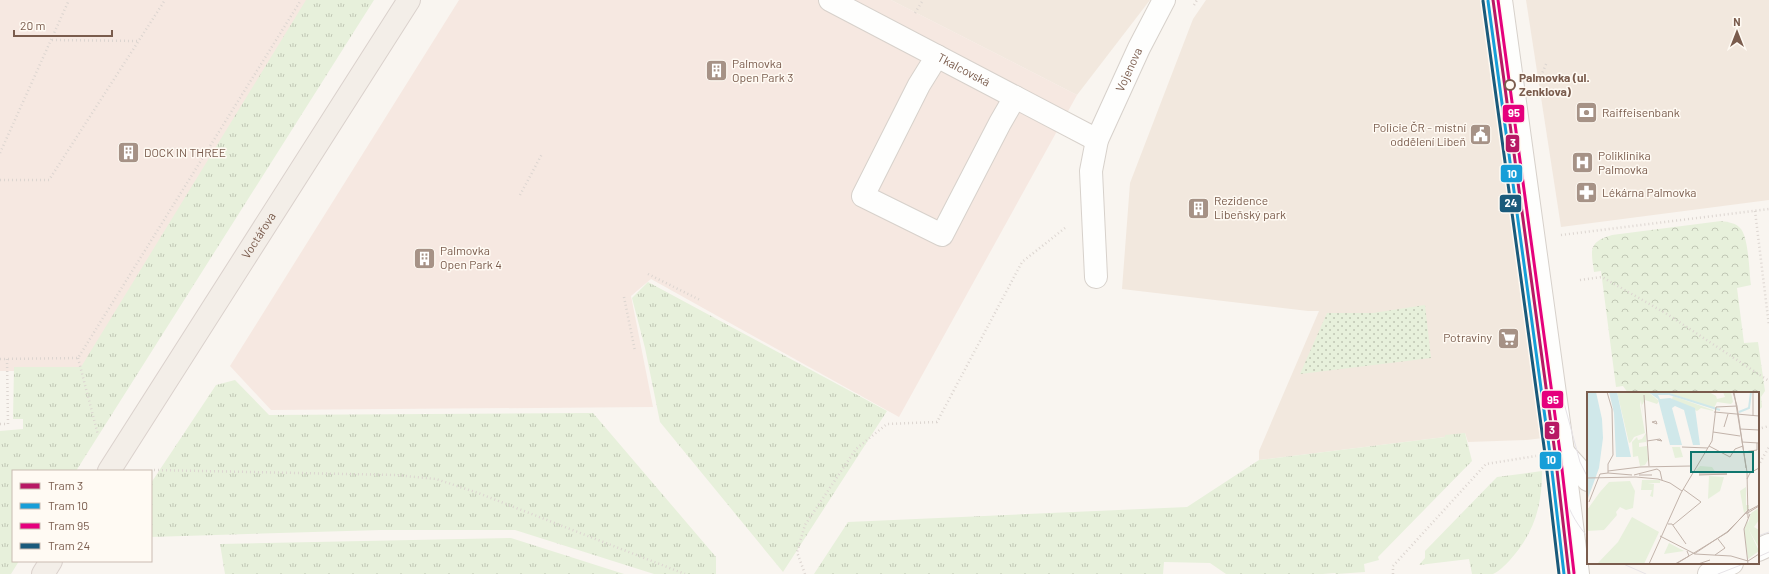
<svg xmlns="http://www.w3.org/2000/svg" width="1769" height="574" viewBox="0 0 1769 574" font-family="Barlow,sans-serif">
<style>
.residential{fill:#f2e8de}
.commercial{fill:#f6e8e1}
.grass{fill:url(#grass-tufts)}
.park{fill:url(#park-crowns)}
.garden{fill:url(#garden-dots)}
.lines{fill:none;stroke-linecap:round;stroke-linejoin:round}
.minor-casing{stroke:#d7d1cb;stroke-width:24}
.major-casing{stroke:#dad1cc;stroke-width:24}
.path{stroke:#dcd5d0;stroke-width:2.5;stroke-dasharray:1 3;stroke-linecap:butt}
.minor{stroke:#fefefd;stroke-width:22}
.major{stroke:#f3eee8;stroke-width:22}
.tram{stroke:#e6e3e7;stroke-width:1}
.tram-1-casing{stroke:#fffaf3;stroke-width:6}
.tram-2-casing{stroke:#fffaf3;stroke-width:6}
.tram-3-casing{stroke:#fffaf3;stroke-width:6}
.tram-4-casing{stroke:#fffaf3;stroke-width:6}
.tram-1{stroke:#b71965;stroke-width:3}
.tram-2{stroke:#179ed8;stroke-width:3}
.tram-3{stroke:#e5007d;stroke-width:3}
.tram-4{stroke:#1a5a7b;stroke-width:3}
.stop-dot{fill:#fffaf3;stroke:#7a5c4d;stroke-width:2}
.labels{text-anchor:middle;stroke-width:3;stroke-linejoin:round;paint-order:stroke}
.poi-label{font-size:12px;fill:#7a5c4d;stroke:#fffaf3;text-anchor:start}
.street-label{font-size:12px;fill:#7a5c4d;stroke:#fffaf3}
.stop-label{font-size:12px;font-weight:bold;fill:#7a5c4d;stroke:#fffaf3;text-anchor:start}
.inset-river{fill:none;stroke:#d0e8ea;stroke-width:2}
.inset-road{fill:none;stroke:#c2b3aa;stroke-width:1}
.view{fill:#0f766e;fill-opacity:0.15;stroke:#0f766e;stroke-width:2}
.inset-edge{fill:none;stroke:#7a5c4d;stroke-width:2}
.line-badge{stroke:#fffaf3;stroke-width:1.5}
.badge-label{font-size:11px;text-anchor:middle;font-weight:bold;fill:#fff}
</style>
<defs>
<pattern id="grass-tufts" width="24" height="20" patternUnits="userSpaceOnUse"><rect width="24" height="20" fill="#e7f0db"/><path d="M3 7l-1-3M5 7V3M7 7l1-3M15 17l-1-3M17 17v-4M19 17l1-3" fill="none" stroke="#c0c6b4"/></pattern>
<pattern id="park-crowns" width="20" height="18" patternUnits="userSpaceOnUse"><rect width="20" height="18" fill="#e7f0db"/><path d="M2 6a3 3 0 1 1 6 0M12 15a3 3 0 1 1 6 0" fill="none" stroke="#c0c6b4"/></pattern>
<pattern id="garden-dots" width="8" height="8" patternUnits="userSpaceOnUse"><rect width="8" height="8" fill="#e7f0db"/><path d="M2 2h.1M6 6h.1" fill="none" stroke="#c0c6b4" stroke-width="1.8" stroke-linecap="round"/></pattern>
</defs>
<rect width="100%" height="100%" fill="#f9f5f0"/>
<g class="residential">
<polygon points="891,0 1150,0 1077,95"/>
<polygon points="1206,0 1485,0 1543,438 1527,440 1468,442 1465,433 1445,437 1259,460 1259,451 1319,311 1308,311 1122,289 1130,183 1193,19"/>
<polygon points="1526,0 1769,0 1769,200 1561,227"/>
</g>
<g class="commercial">
<polygon points="0,0 336,0 82,371 0,371"/>
<polygon points="459,0 891,0 1077,95 899,417 651,279 631,296 653,407 271,410 230,366"/>
</g>
<g class="grass">
<polygon points="306,0 374,0 76,471 13,471 13,561 19,561 11,574 0,574 0,431 23,429 23,419 13,419 14,367 81,367"/>
<polygon points="648,282 887,411 783,572 660,422 645,348 632,298"/>
<polygon points="235,380 269,415 593,413 716,557 716,574 654,574 515,530 381,530 151,537 151,483 216,385"/>
<polygon points="1465,433 1472,461 1378,557 1379,560 1364,564 1365,572 1336,574 1335,573 1323,574 1226,574 1210,563 1164,562 1163,574 814,574 848,522 1187,507 1259,460 1445,437 1445,435"/>
<path d="M 1542,471 C 1542,507 1534,533 1510,560 C 1505,565 1500,571 1493,574 C 1488,574 1478,574 1472,574 L 1469,559 L 1419,565 L 1425,558 L 1425,551 L 1497,477 Z"/>
<polygon points="511,538 624,574 225,574 220,544"/>
</g>
<path class="park" d="M 1721,221 C 1729,222 1736,223 1741,229 C 1749,240 1749,272 1751,285 L 1737,288 L 1744,343 L 1758,342 L 1765,391 L 1761,397 L 1762,407 L 1758,411 L 1758,393 L 1628,393 L 1623,386 L 1616,387 L 1601,271 L 1594,272 C 1591,250 1588,242 1612,235 Z"/>
<polygon class="garden" points="1425,305 1431,358 1300,374 1327,313 1373,313"/>
<g class="lines">
<defs>
<g id="minor">
<path id="s1" d="M 830,0 L 1097,140"/>
<polyline points="1501,0 1563,452 1578,574"/>
<polyline points="937,56 919,85 863,196 942,235 1000,123 1015,97"/>
<path id="s2" d="M 1096,277 L 1091,171 L 1097,140 L 1139,48 L 1164,0"/>
<polyline points="1563,452 1588,480"/>
<polyline points="1758,550 1769,545"/>
<polyline points="1709,574 1732,563"/>
</g>
<g id="major">
<path id="s3" d="M 109,471 L 409,0"/>
<polyline points="43,574 51,561"/>
</g>
</defs>
<use href="#minor" class="minor-casing"/>
<use href="#major" class="major-casing"/>
<g class="path">
<polyline points="1194,5 1197,0"/>
<polyline points="915,13 923,0"/>
<polyline points="52,40 138,41"/>
<polyline points="1541,76 1547,62"/>
<polyline points="0,153 69,0"/>
<polyline points="0,180 49,180 165,0"/>
<polyline points="520,195 542,154"/>
<polyline points="1755,211 1769,326"/>
<polyline points="1561,235 1769,209"/>
<polyline points="648,274 700,300"/>
<polyline points="1580,280 1602,277 1667,314 1769,381"/>
<polyline points="624,297 635,351"/>
<polyline points="78,358 98,435"/>
<polyline points="0,359 78,358 301,0"/>
<polyline points="0,424 8,424 7,359"/>
<polyline points="1758,429 1769,426"/>
<polyline points="1758,466 1769,447"/>
<polyline points="154,470 396,475 436,479 478,493 685,574"/>
<polyline points="805,574 797,552 805,525 856,449 887,424 937,422 1022,262 1065,228"/>
<polyline points="1393,574 1393,566 1486,464 1536,456"/>
</g>
<use href="#minor" class="minor"/>
<use href="#major" class="major"/>
<g class="tram">
<polyline points="1564,403 1580,462 1588,478"/>
<path d="M 1555,459 C 1561,488 1567,514 1588,537"/>
<polyline points="1758,536 1769,532"/>
<polyline points="1758,557 1769,552"/>
<polyline points="1621,563 1646,574"/>
<polyline points="1718,574 1746,563"/>
</g>
<defs>
<polyline id="tram-1" points="1493,0 1555,453 1569,574"/>
<polyline id="tram-2" points="1488,1 1550,454 1564,574"/>
<polyline id="tram-3" points="1498,0 1560,452 1574,573"/>
<polyline id="tram-4" points="1483,1 1545,454 1559,574"/>
</defs>
<use href="#tram-1" class="tram-1-casing"/>
<use href="#tram-2" class="tram-2-casing"/>
<use href="#tram-3" class="tram-3-casing"/>
<use href="#tram-4" class="tram-4-casing"/>
<use href="#tram-1" class="tram-1"/>
<use href="#tram-2" class="tram-2"/>
<use href="#tram-3" class="tram-3"/>
<use href="#tram-4" class="tram-4"/>
</g>
<defs>
<symbol id="building-square" viewBox="-11 -11 22 22"><rect x="-9" y="-9" width="18" height="18" rx="4" fill="#a69286" stroke="#fffaf3"/><path d="M-4-6H4V6H1V3H-1V6H-4ZM-2.5-4.3h1.7v1.8h-1.7ZM.8-4.3h1.7v1.8H.8ZM-2.5-1h1.7V.8h-1.7ZM.8-1h1.7V.8H.8Z" fill="#fff"/></symbol>
<symbol id="bank-square" viewBox="-11 -11 22 22"><rect x="-9" y="-9" width="18" height="18" rx="4" fill="#a69286" stroke="#fffaf3"/><path d="M-6-4H6V4H-6ZM0-2.3a2.3 2.3 0 1 0 0 4.6a2.3 2.3 0 1 0 0-4.6Z" fill="#fff"/></symbol>
<symbol id="civic-square" viewBox="-11 -11 22 22"><rect x="-9" y="-9" width="18" height="18" rx="4" fill="#a69286" stroke="#fffaf3"/><path d="M-.6-6.5H3V-4.5H.6V-3L4-1V1h2V6H-6V1h2V-1L-.6-3ZM-1.2 2.5V6h2.4V2.5Z" fill="#fff"/></symbol>
<symbol id="hospital-square" viewBox="-11 -11 22 22"><rect x="-9" y="-9" width="18" height="18" rx="4" fill="#a69286" stroke="#fffaf3"/><path d="M-5-5h3v3.5h4V-5h3V5h-3V1.5h-4V5h-3Z" fill="#fff"/></symbol>
<symbol id="pharmacy-square" viewBox="-11 -11 22 22"><rect x="-9" y="-9" width="18" height="18" rx="4" fill="#a69286" stroke="#fffaf3"/><path d="M-2-6h4v4h4v4h-4v4h-4v-4h-4v-4h4Z" fill="#fff"/></symbol>
<symbol id="supermarket-square" viewBox="-11 -11 22 22"><rect x="-9" y="-9" width="18" height="18" rx="4" fill="#a69286" stroke="#fffaf3"/><path d="M-6-5.5h2.5l.6 2H6L4.5 2H-2.5L-4.4-4H-6ZM-1.5 3.2a1.3 1.3 0 1 0 .1 0ZM3 3.2a1.3 1.3 0 1 0 .1 0Z" fill="#fff"/></symbol>
</defs>
<g fill-rule="evenodd">
<use href="#building-square" x="704" y="58" width="25" height="25"/>
<use href="#bank-square" x="1574" y="100" width="25" height="25"/>
<use href="#civic-square" x="1468" y="122" width="25" height="25"/>
<use href="#building-square" x="116" y="140" width="25" height="25"/>
<use href="#hospital-square" x="1570" y="150" width="25" height="25"/>
<use href="#pharmacy-square" x="1574" y="180" width="25" height="25"/>
<use href="#building-square" x="1186" y="196" width="25" height="25"/>
<use href="#building-square" x="412" y="246" width="25" height="25"/>
<use href="#supermarket-square" x="1496" y="326" width="25" height="25"/>
</g>
<circle class="stop-dot" cx="1510" cy="85" r="5"/>
<g class="labels">
<g class="poi-label">
<text x="732" y="68">Palmovka<tspan x="732" dy="14">Open Park 3</tspan></text>
<text x="1602" y="117">Raiffeisenbank</text>
<text x="1466" y="132" text-anchor="end">Policie ČR - místní<tspan x="1466" dy="14">oddělení Libeň</tspan></text>
<text x="144" y="157">DOCK IN THREE</text>
<text x="1598" y="160">Poliklinika<tspan x="1598" dy="14">Palmovka</tspan></text>
<text x="1602" y="197">Lékárna Palmovka</text>
<text x="1214" y="205">Rezidence<tspan x="1214" dy="14">Libeňský park</tspan></text>
<text x="440" y="255">Palmovka<tspan x="440" dy="14">Open Park 4</tspan></text>
<text x="1492" y="342" text-anchor="end">Potraviny</text>
</g>
<g class="street-label">
<text dy="4" stroke="none"><textPath href="#s1" startOffset="151">Tkalcovská</textPath></text>
<text dy="4" stroke="none"><textPath href="#s2" startOffset="215">Vojenova</textPath></text>
<text dy="4" stroke="none"><textPath href="#s3" startOffset="279">Voctářova</textPath></text>
</g>
<g class="stop-label">
<text x="1519" y="82">Palmovka (ul.<tspan x="1519" dy="14">Zenklova)</tspan></text>
</g>
</g>
<g transform="translate(1587 392)">
<rect width="172" height="172" fill="#f9f5f0"/>
<path d="M 53,0 L 61,0 L 72,9 L 70,12 L 58,8 L 55,13 L 56,26 ZM 86,4 L 126,18 L 126,19 L 114,16 L 110,19 L 85,7 ZM 59,41 L 59,50 L 52,51 L 52,55 L 60,54 L 61,68 L 58,73 L 53,74 L 51,64 L 46,65 L 45,50 L 50,45 L 51,48 L 55,47 ZM 113,74 L 125,75 L 129,81 L 108,79 ZM 43,89 L 48,99 L 46,116 L 39,118 L 33,115 L 29,120 L 30,123 L 17,138 L 0,139 L 0,118 L 13,100 L 22,90 ZM 159,95 L 159,113 L 162,113 L 162,116 L 157,121 L 153,99 ZM 45,125 L 72,140 L 57,172 L 10,172 L 31,150 Z" fill="#e7f0db"/>
<path d="M 122,84 L 137,85 L 133,99 L 121,107 Z" fill="#e7f0db"/>
<path d="M 79,0 L 122,0 L 129,4 L 130,7 L 138,5 L 136,0 L 144,0 L 146,10 L 144,12 L 130,10 L 127,16 ZM 85,55 L 93,55 L 96,65 L 88,66 ZM 172,116 L 172,128 L 167,135 L 172,138 L 172,156 L 163,140 L 161,132 L 164,121 Z" fill="#e7f0db"/>
<path d="M 30,0 L 53,0 L 55,2 L 53,13 L 58,41 L 47,45 L 44,50 L 42,51 ZM 161,128 L 163,140 L 172,159 L 161,167 L 157,138 ZM 82,151 L 97,159 L 77,162 Z" fill="#e7f0db"/>
<path d="M 55,88 L 73,88 L 73,91 L 61,91 L 67,92 L 66,105 L 63,104 L 65,98 L 54,98 Z" fill="#e7f0db"/>
<path d="M 0,0 L 9,0 L 15,27 L 16,46 L 12,76 L 0,109 ZM 22,0 L 30,0 L 44,65 L 29,65 L 27,21 ZM 61,0 L 79,0 L 82,3 L 71,3 L 73,7 L 83,6 L 108,16 L 113,53 L 106,53 L 97,18 L 88,14 L 85,16 L 95,53 L 83,53 L 71,7 Z" fill="#d0e8ea"/>
<path class="inset-river" d="M 76,0 L 133,18M 152,20 L 162,16 L 164,0"/>
<path class="inset-road" d="M 146,0 L 150,14M 147,0 L 160,80 L 161,126M 57,3 L 62,74M 150,14 L 159,76M 127,20 L 172,24M 166,24 L 166,0M 69,29 L 70,32 L 65,30 ZM 137,35 L 141,22M 153,37 L 172,38M 126,40 L 153,44M 60,49 L 73,47 L 75,49 L 70,48M 155,50 L 172,51M 122,54 L 143,65 L 148,57 L 156,54M 95,55 L 121,56M 157,60 L 170,58 L 170,51M 21,79 L 53,75 L 104,74M 21,81 L 45,83M 47,83 L 70,77 L 73,79 L 75,88M 52,83 L 65,83M 112,83 L 140,82 L 112,82M 0,86 L 49,85 L 71,87 L 83,91 L 95,99M 160,87 L 163,81 L 172,76M 2,110 L 13,82 L 21,81 L 21,72 L 26,63 L 25,17 L 20,0M 159,122 L 172,114M 81,132 L 85,132 L 99,152M 86,133 L 114,110 L 96,97M 73,144 L 108,162 L 144,164 L 161,169 L 172,162M 107,162 L 140,140 L 161,119 L 172,113M 128,163 L 138,156 L 131,147M 62,172 L 94,101 L 125,49 L 129,15 L 150,14M 88,172 L 102,164 L 100,159M 89,172 L 141,140 L 162,117M 111,172 L 123,168M 161,172 L 157,137 L 163,122"/>
<path class="view" d="M 104,60 L 166,60 L 166,80 L 104,80 Z"/>
<rect width="172" height="172" class="inset-edge"/>
</g>
<g class="line-badge">
<rect x="1502" y="104" width="23" height="19" rx="4" fill="#e5007d"/>
<rect x="1505" y="134" width="15" height="19" rx="4" fill="#b71965"/>
<rect x="1500" y="164" width="23" height="19" rx="4" fill="#179ed8"/>
<rect x="1499" y="194" width="23" height="19" rx="4" fill="#1a5a7b"/>
<rect x="1541" y="390" width="23" height="19" rx="4" fill="#e5007d"/>
<rect x="1544" y="421" width="16" height="19" rx="4" fill="#b71965"/>
<rect x="1539" y="451" width="23" height="19" rx="4" fill="#179ed8"/>
</g>
<g class="badge-label">
<text x="1514" y="117">95</text>
<text x="1513" y="147">3</text>
<text x="1512" y="178">10</text>
<text x="1511" y="207">24</text>
<text x="1553" y="404">95</text>
<text x="1552" y="434">3</text>
<text x="1551" y="464">10</text>
</g>
<rect x="12" y="470" width="140" height="92" fill="#fffaf3" stroke="#cabbb1"/>
<rect x="20" y="483" width="20" height="6" fill="#b71965" stroke="#cabbb1"/>
<text x="48" y="490" font-size="12" fill="#7a5c4d">Tram 3</text>
<rect x="20" y="503" width="20" height="6" fill="#179ed8" stroke="#cabbb1"/>
<text x="48" y="510" font-size="12" fill="#7a5c4d">Tram 10</text>
<rect x="20" y="523" width="20" height="6" fill="#e5007d" stroke="#cabbb1"/>
<text x="48" y="530" font-size="12" fill="#7a5c4d">Tram 95</text>
<rect x="20" y="543" width="20" height="6" fill="#1a5a7b" stroke="#cabbb1"/>
<text x="48" y="550" font-size="12" fill="#7a5c4d">Tram 24</text>
<g transform="translate(1737 32)" stroke="#fffaf3" stroke-width="3" paint-order="stroke">
<path d="M0-3L7 15L0 10L-7 15Z" fill="#7a5c4d"/>
<text y="-6" font-size="11" font-weight="bold" text-anchor="middle" fill="#7a5c4d">N</text>
</g>
<path d="M14 30v6h98v-6" fill="none" stroke="#7a5c4d" stroke-width="2"/>
<text x="20" y="30" font-size="12" fill="#7a5c4d" stroke="#fffaf3" stroke-width="3" paint-order="stroke">20 m</text>
</svg>
